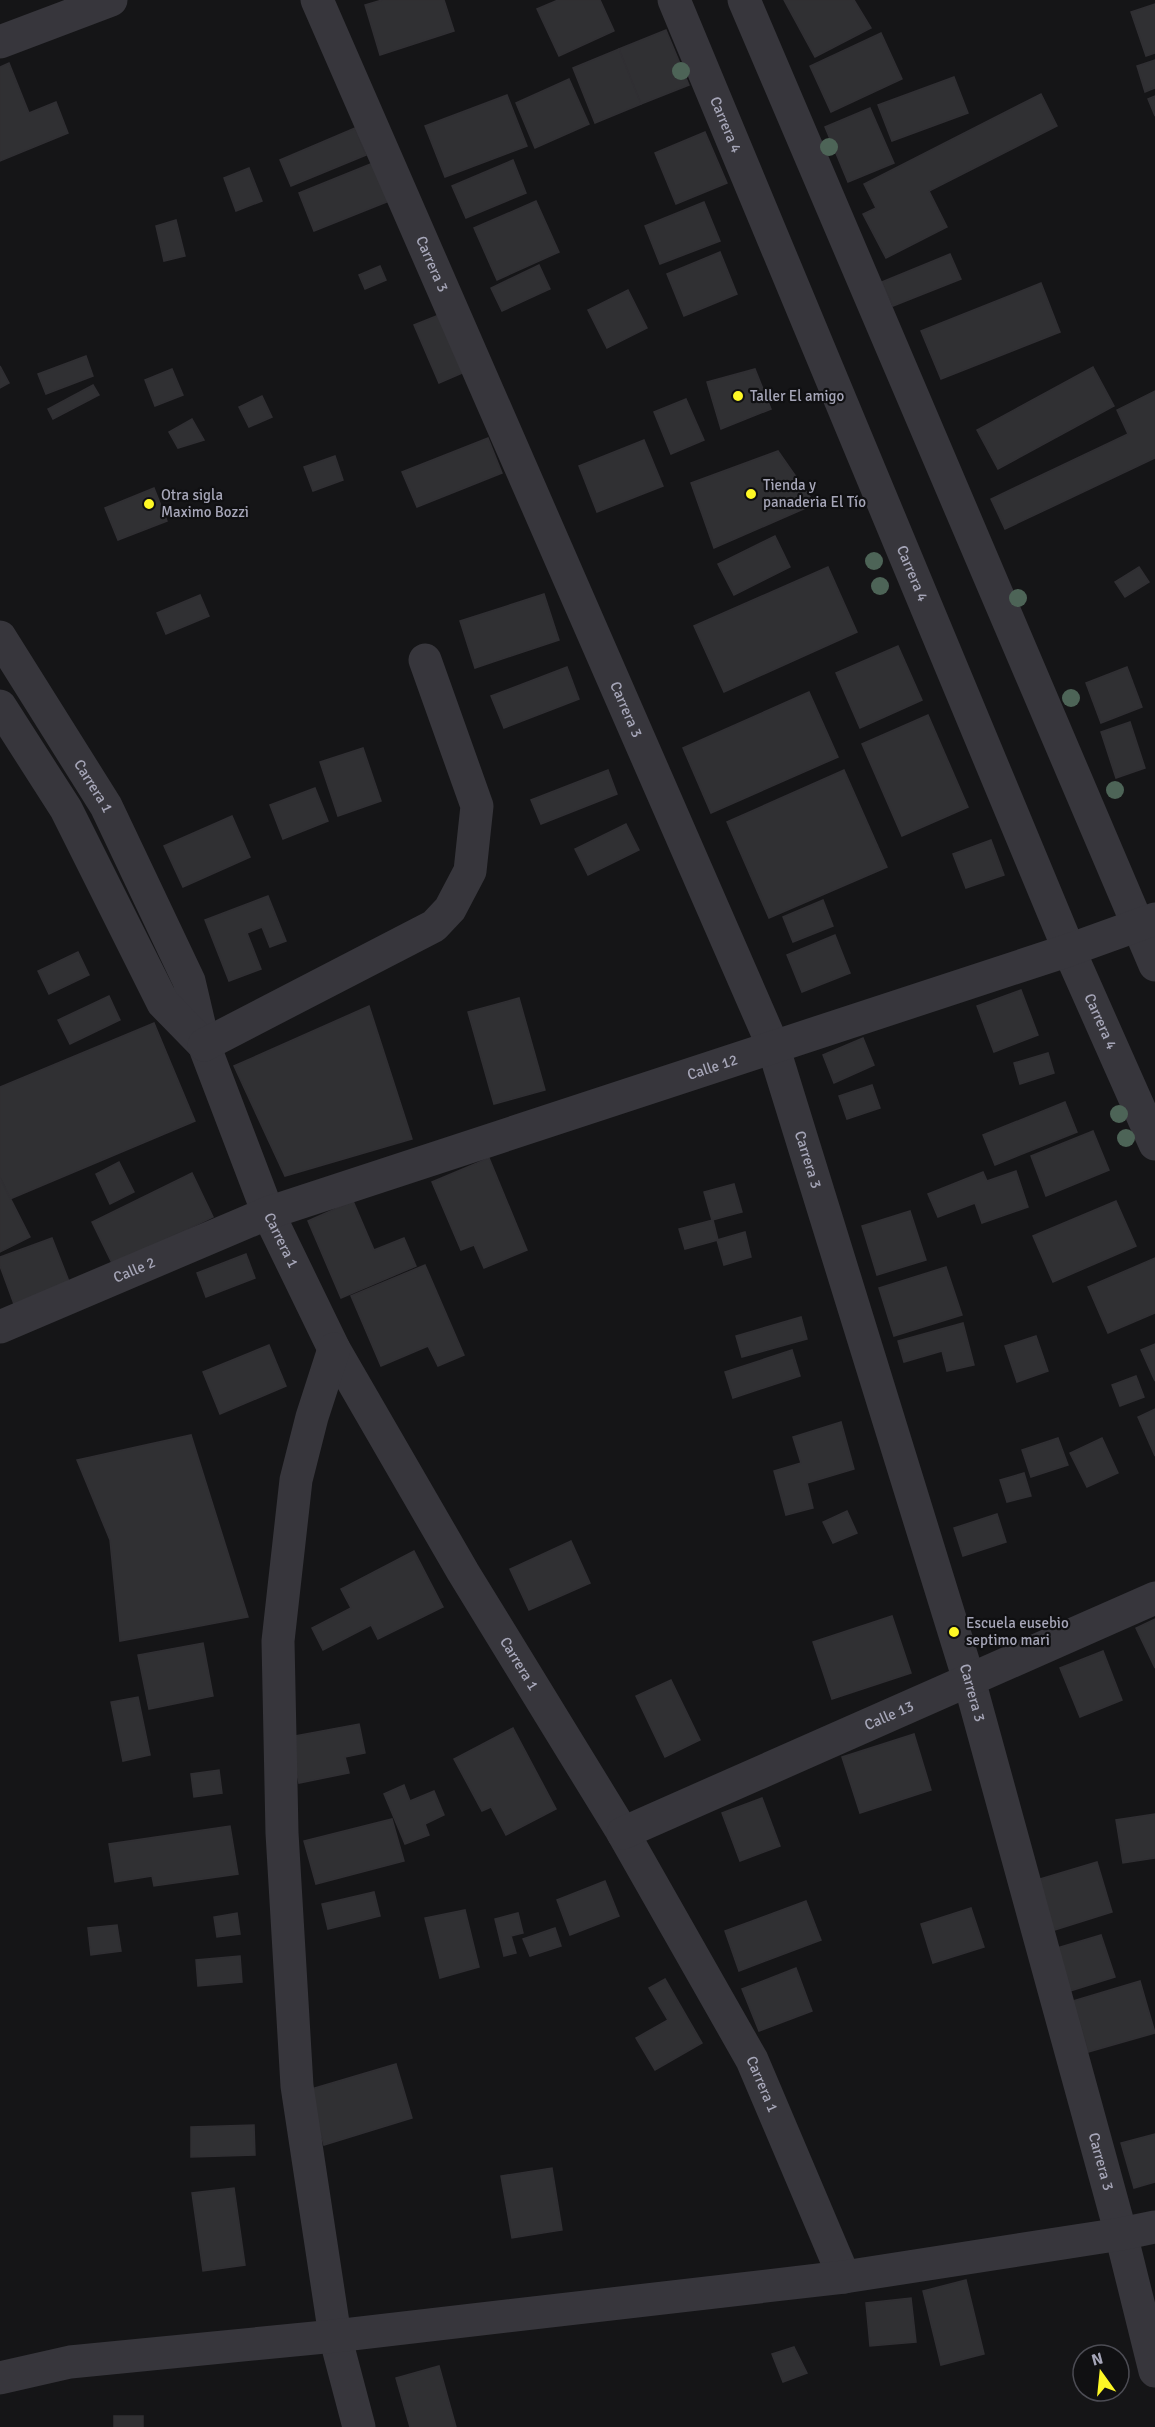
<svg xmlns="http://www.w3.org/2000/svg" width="1155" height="2427" viewBox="0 0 1155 2427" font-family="Signika,sans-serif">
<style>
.building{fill:#303033;stroke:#302f33;stroke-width:1.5}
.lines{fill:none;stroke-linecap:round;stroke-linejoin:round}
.minor{stroke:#37363c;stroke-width:33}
.tree{fill:#4d6457}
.poi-dot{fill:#fef825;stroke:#101012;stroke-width:2}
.labels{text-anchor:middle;stroke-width:4.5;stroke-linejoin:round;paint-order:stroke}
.street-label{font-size:15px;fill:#a6a6b8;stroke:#101012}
.poi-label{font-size:15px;fill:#a6a6b8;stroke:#101012;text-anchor:start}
</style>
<rect width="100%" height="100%" fill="#151517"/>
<g class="building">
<polygon points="382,0 444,0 454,31 380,55 365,5"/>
<polygon points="558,0 600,0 614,31 559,56 537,9"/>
<polygon points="784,0 854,0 871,28 815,57"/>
<polygon points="1155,4 1155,53 1146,56 1131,12"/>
<polygon points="666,30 689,85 641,104 619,49"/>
<polygon points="881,33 902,79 831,112 810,66"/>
<polygon points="619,49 641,104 595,123 573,68"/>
<polygon points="1155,60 1155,88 1145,92 1137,66"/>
<polygon points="9,63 29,113 56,102 68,133 0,161 0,67"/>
<polygon points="954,77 968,113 892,141 878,105"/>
<polygon points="569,79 589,124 535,148 516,103"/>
<polygon points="1041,94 1057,126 929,191 947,227 886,258 863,214 876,208 864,184"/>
<polygon points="507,95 527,146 445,177 425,126"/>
<polygon points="1155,96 1155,116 1148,99"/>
<polygon points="870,108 894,163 848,182 825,127"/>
<polygon points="355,128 366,155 291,186 280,160"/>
<polygon points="705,132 727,183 676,204 655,153"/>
<polygon points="513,160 526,193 466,218 452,186"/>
<polygon points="373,163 389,201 314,231 299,193"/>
<polygon points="249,168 262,201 236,211 224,178"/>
<polygon points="536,201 559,252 497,280 474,228"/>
<polygon points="704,202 720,241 660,264 645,226"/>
<polygon points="176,220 185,256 164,261 156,226"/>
<polygon points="720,252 737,294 684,316 667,274"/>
<polygon points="950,254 961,279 893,306 882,282"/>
<polygon points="539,265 550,289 502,311 491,288"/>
<polygon points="380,266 386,280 365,289 359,275"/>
<polygon points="1041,283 1060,332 941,379 921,331"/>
<polygon points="628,290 647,328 607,348 588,310"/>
<polygon points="444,313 469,370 439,383 414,325"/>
<polygon points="86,356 93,376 46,394 38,374"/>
<polygon points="0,366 9,383 0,388"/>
<polygon points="1093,367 1114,406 998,469 977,430"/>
<polygon points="172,369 183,395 155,406 145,380"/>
<polygon points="755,369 771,409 721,429 707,382"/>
<polygon points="93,385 99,395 53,419 48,409"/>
<polygon points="1155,391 1155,458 1005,529 991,499 1128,434 1117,410"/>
<polygon points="262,396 272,417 249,427 239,407"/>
<polygon points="686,399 704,440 671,454 654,412"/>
<polygon points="192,419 204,440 178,448 169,432"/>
<polygon points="488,438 502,473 417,507 402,472"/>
<polygon points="644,440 663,486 597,512 579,466"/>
<polygon points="778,451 815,504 714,548 691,483"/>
<polygon points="335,456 343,480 313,491 304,467"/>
<polygon points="154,488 167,521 118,540 105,508"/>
<polygon points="775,536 790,567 734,595 718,564"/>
<polygon points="828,567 857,632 724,692 694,626"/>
<polygon points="1139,567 1149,582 1125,597 1115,582"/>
<polygon points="544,594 559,640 475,668 460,621"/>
<polygon points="200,595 209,616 166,634 157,613"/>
<polygon points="898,646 922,700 860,728 836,673"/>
<polygon points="567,667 579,699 504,728 491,696"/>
<polygon points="1127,667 1142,707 1101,723 1086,683"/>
<polygon points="809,692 838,757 711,813 683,748"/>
<polygon points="928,715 968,807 902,836 862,744"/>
<polygon points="1130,722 1145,768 1116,778 1101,732"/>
<polygon points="363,748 381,801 338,816 320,762"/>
<polygon points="608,770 617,794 541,824 531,800"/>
<polygon points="844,770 887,867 769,918 727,822"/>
<polygon points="315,788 328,821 283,839 270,805"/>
<polygon points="232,816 250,857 183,887 164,846"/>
<polygon points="626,824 639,850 588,875 575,849"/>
<polygon points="991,840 1004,875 966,888 953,854"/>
<polygon points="268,896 286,941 270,947 262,927 247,933 261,969 229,981 205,920"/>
<polygon points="823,900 833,926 793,942 783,917"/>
<polygon points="835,935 850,973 802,992 787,955"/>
<polygon points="78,952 89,975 49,994 38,971"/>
<polygon points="1021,990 1038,1035 994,1052 977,1006"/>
<polygon points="109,996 120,1020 70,1044 58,1020"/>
<polygon points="519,998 545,1090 494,1104 468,1012"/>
<polygon points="369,1006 412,1139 285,1176 234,1066"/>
<polygon points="154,1023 195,1121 10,1199 0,1178 0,1087"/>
<polygon points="863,1038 874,1065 834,1083 823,1055"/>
<polygon points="1048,1053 1054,1073 1020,1084 1014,1063"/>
<polygon points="872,1085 880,1108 847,1119 839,1096"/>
<polygon points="1065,1102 1077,1132 995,1165 983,1135"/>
<polygon points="1093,1131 1109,1170 1046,1196 1031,1156"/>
<polygon points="489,1158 527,1250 484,1268 474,1245 461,1250 432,1182"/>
<polygon points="119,1162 134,1192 110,1204 96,1174"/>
<polygon points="1016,1171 1028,1207 982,1223 975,1203 938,1217 928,1194 983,1172 987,1181"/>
<polygon points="192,1173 213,1217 113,1265 92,1222"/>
<polygon points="0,1178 30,1237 0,1252"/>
<polygon points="734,1184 742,1212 712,1220 704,1192"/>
<polygon points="353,1201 374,1250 404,1238 416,1266 341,1298 308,1221"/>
<polygon points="1116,1201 1136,1246 1053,1282 1033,1236"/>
<polygon points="910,1211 926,1260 877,1275 862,1226"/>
<polygon points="713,1220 718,1240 685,1249 679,1229"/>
<polygon points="745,1232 751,1257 724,1265 717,1240"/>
<polygon points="52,1238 70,1284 14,1304 0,1266 0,1257"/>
<polygon points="246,1254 255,1278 206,1297 197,1273"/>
<polygon points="1155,1258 1155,1313 1108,1333 1088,1287"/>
<polygon points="425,1265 464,1355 438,1366 428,1346 381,1366 351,1296"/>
<polygon points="946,1267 962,1315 894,1336 879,1288"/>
<polygon points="801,1317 807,1339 742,1357 736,1336"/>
<polygon points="963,1323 974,1365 947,1371 942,1351 904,1362 898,1341"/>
<polygon points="1036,1336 1048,1371 1017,1382 1005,1346"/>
<polygon points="1155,1344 1155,1381 1141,1350"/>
<polygon points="269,1345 286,1386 220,1414 203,1372"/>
<polygon points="792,1350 800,1376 733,1398 725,1372"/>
<polygon points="1136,1376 1144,1397 1120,1406 1112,1385"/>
<polygon points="1155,1409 1155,1456 1138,1417"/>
<polygon points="841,1422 854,1469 807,1483 813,1508 786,1515 774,1471 801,1463 793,1437"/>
<polygon points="191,1435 248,1617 120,1641 110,1540 77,1460"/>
<polygon points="1058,1438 1068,1465 1031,1477 1022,1450"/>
<polygon points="1102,1438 1118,1473 1087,1487 1070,1453"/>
<polygon points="1024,1473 1031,1496 1007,1502 1000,1480"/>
<polygon points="847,1511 857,1533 833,1543 823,1522"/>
<polygon points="997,1514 1006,1542 963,1556 954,1528"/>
<polygon points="571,1541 590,1583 529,1610 510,1569"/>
<polygon points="414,1551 443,1607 378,1639 371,1625 323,1650 312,1628 351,1608 341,1589"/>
<polygon points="892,1616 911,1673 832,1699 813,1642"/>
<polygon points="1155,1619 1155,1668 1136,1628"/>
<polygon points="203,1643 213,1696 149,1709 138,1655"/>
<polygon points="1103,1651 1122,1700 1080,1717 1060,1668"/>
<polygon points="671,1680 700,1740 665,1757 636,1696"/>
<polygon points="138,1697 150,1755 123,1761 111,1702"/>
<polygon points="359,1724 365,1753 345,1757 349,1773 299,1783 289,1737"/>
<polygon points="513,1728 556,1809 506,1835 491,1807 482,1811 454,1759"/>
<polygon points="914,1734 931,1790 860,1813 842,1757"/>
<polygon points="219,1770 222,1793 194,1797 191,1774"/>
<polygon points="404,1785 410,1801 434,1791 444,1815 425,1824 429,1835 405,1844 384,1794"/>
<polygon points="762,1798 780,1846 740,1861 722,1813"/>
<polygon points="1155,1814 1155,1858 1123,1863 1116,1820"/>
<polygon points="392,1819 404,1861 316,1884 304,1841"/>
<polygon points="230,1826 238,1874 154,1886 152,1876 115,1882 109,1844"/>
<polygon points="1097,1862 1112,1912 1045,1933 1030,1882"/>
<polygon points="605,1881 619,1916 570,1935 557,1900"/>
<polygon points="374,1892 380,1916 328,1929 322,1904"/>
<polygon points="806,1901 821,1940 739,1971 725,1931"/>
<polygon points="971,1908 984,1947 933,1963 921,1924"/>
<polygon points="465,1910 479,1967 440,1978 425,1918"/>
<polygon points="237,1913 240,1934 217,1937 214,1917"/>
<polygon points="518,1913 523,1933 511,1936 516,1953 504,1956 495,1919"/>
<polygon points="117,1925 121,1951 91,1955 88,1928"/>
<polygon points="555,1928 561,1946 530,1956 523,1939"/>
<polygon points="1101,1935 1115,1977 1070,1991 1057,1948"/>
<polygon points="240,1956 242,1982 198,1986 196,1960"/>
<polygon points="796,1968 812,2011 759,2031 742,1989"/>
<polygon points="665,1979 702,2043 655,2070 636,2038 668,2020 649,1988"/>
<polygon points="1140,1981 1155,2033 1088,2052 1073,2001"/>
<polygon points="396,2064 412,2118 324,2145 308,2090"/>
<polygon points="254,2125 255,2155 191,2157 191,2127"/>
<polygon points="1155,2134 1155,2182 1134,2188 1121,2143"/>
<polygon points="552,2168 562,2230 512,2238 501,2176"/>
<polygon points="234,2188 245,2265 203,2271 192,2193"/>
<polygon points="966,2280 984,2354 941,2365 923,2291"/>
<polygon points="911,2298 916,2342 870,2346 866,2303"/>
<polygon points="794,2347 807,2373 783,2382 772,2354"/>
<polygon points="439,2366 456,2427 410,2427 396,2378"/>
<rect x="114" y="2416" width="29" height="11"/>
</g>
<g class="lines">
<g class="minor">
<path id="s1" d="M 317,0 L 773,1046 L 969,1680 L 1121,2234 L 1155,2371"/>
<path id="s2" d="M 674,0 L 1069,950 L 1155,1144"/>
<polyline points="744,0 1155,965"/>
<polyline points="0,42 111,0"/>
<path id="s3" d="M 0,637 L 106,806 L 189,981 L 204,1045 L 268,1213 L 334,1349 L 463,1572 L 623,1833 L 752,2060 L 844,2277"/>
<polyline points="0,706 66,809 163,1003 204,1045"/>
<polyline points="204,1045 434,926 450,909 470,871 477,806 425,660"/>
<path id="s4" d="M 0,1327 L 268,1213 L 1069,950 L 1155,919"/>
<polyline points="334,1349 312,1417 296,1480 278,1641 282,1833 297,2086 335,2336 359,2427"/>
<path id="s5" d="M 623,1833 L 1155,1598"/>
<polyline points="0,2378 70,2362 335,2336 844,2277 1121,2234 1155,2227"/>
</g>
</g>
<g class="tree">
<circle cx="681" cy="71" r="9"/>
<circle cx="829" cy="147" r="9"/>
<circle cx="874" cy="561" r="9"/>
<circle cx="880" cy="586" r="9"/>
<circle cx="1018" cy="598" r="9"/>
<circle cx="1071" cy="698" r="9"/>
<circle cx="1115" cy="790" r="9"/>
<circle cx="1119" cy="1114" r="9"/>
<circle cx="1126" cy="1138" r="9"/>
</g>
<g class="poi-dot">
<circle cx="738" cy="396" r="6"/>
<circle cx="751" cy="494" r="6"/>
<circle cx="149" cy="504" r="6"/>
<circle cx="954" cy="1632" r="6"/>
</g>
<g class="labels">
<g class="street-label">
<text dy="5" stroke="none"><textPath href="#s2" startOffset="135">Carrera 4</textPath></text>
<text dy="5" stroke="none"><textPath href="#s1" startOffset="288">Carrera 3</textPath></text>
<text dy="5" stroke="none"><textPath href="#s2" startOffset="621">Carrera 4</textPath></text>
<text dy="5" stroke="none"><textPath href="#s1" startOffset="774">Carrera 3</textPath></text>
<text dy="5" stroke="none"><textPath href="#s3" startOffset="176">Carrera 1</textPath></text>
<text dy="5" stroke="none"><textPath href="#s2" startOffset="1107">Carrera 4</textPath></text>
<text dy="5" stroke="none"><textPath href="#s4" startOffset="759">Calle 12</textPath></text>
<text dy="5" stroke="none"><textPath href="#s1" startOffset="1260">Carrera 3</textPath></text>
<text dy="5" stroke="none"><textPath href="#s3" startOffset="669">Carrera 1</textPath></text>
<text dy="5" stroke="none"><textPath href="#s4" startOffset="146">Calle 2</textPath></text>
<text dy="5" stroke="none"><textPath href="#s3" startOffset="1155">Carrera 1</textPath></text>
<text dy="5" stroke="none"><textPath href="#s1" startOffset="1818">Carrera 3</textPath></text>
<text dy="5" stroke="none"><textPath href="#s5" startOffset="291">Calle 13</textPath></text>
<text dy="5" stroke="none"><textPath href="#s3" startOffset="1641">Carrera 1</textPath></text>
<text dy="5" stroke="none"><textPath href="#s1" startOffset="2304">Carrera 3</textPath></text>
</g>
<g class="poi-label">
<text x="750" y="401">Taller El amigo</text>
<text x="763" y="490">Tienda y<tspan x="763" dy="17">panaderia El Tío</tspan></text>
<text x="161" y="500">Otra sigla<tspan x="161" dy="17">Maximo Bozzi</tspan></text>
<text x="966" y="1628">Escuela eusebio<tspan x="966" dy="17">septimo mari</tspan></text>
</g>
</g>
<g transform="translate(1101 2373) rotate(345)"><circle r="28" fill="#101012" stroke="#4c4c54" stroke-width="1.5"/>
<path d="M0-4.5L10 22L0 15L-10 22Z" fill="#fef825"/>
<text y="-9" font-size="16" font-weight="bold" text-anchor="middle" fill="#a6a6b8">N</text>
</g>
</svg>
